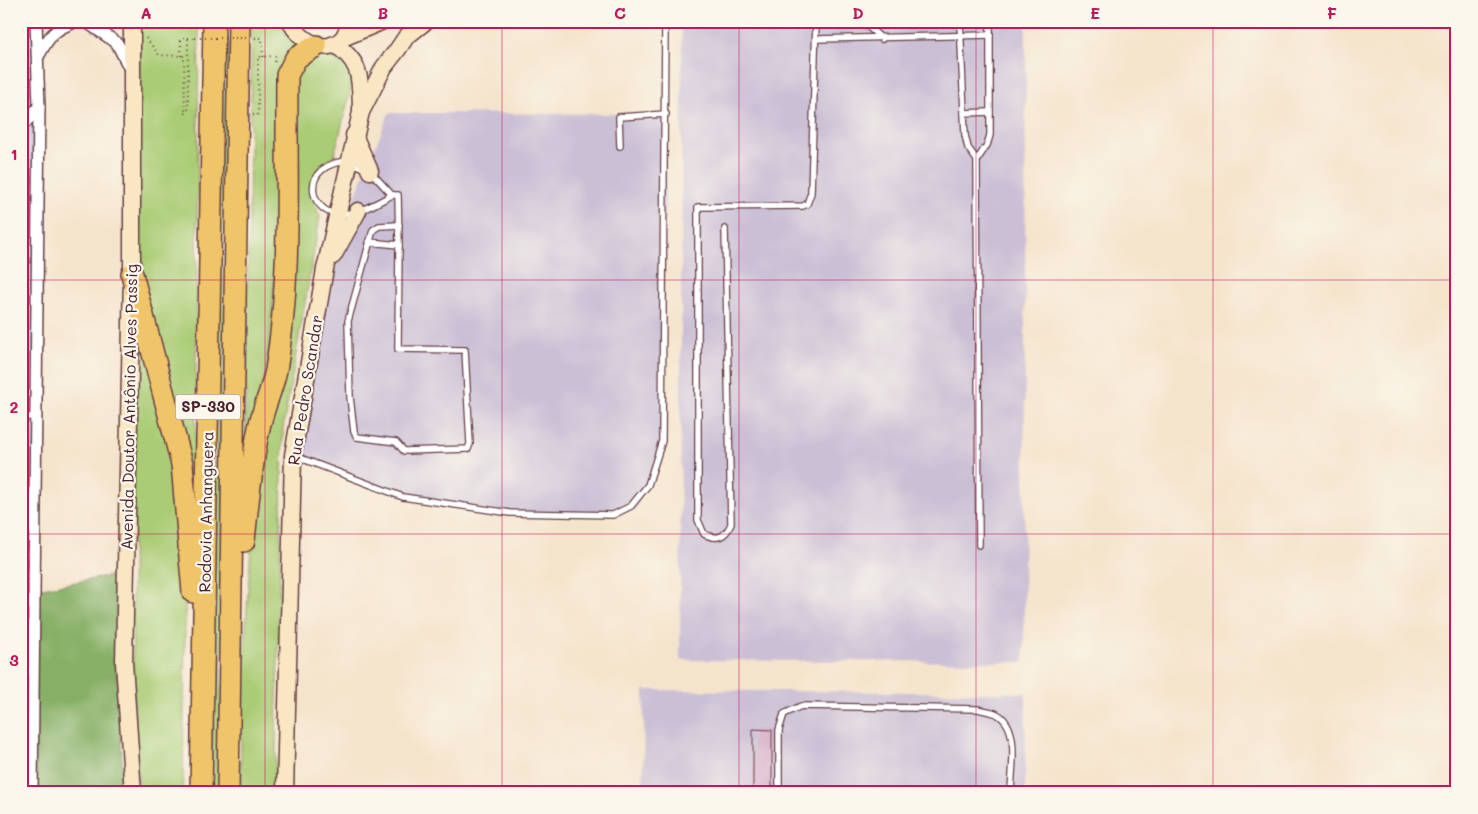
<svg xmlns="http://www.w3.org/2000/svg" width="1478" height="814" viewBox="0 0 1478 814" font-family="Mali,sans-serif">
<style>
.industrial{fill:#cbbfd5}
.green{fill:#aacc75;stroke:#7a7650}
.forest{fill:#87b066;stroke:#686848}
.building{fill:#d4aac7}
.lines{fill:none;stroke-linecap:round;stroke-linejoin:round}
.lane-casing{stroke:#643d43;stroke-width:8}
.street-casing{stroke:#643d43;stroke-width:14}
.secondary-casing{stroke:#643d43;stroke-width:19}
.highway-casing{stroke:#643d43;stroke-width:24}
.path{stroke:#643d43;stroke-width:2;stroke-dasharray:1 4;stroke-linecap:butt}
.lane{stroke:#fff;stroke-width:5.5}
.street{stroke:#fff;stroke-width:11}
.secondary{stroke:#f9e7c3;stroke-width:16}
.highway{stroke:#f0c469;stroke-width:21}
.path-bridge{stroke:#643d43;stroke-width:2;stroke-dasharray:1 4;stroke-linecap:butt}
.grid{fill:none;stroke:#c2185b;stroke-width:1;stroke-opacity:0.55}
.labels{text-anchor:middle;stroke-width:4.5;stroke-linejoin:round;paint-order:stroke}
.shield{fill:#fbf7ec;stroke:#7f6065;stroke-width:1}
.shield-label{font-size:15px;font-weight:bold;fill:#4a1f2b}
.street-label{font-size:16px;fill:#4a1f2b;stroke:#fbf7ec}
.neatline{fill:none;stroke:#c2185b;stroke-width:2}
.grid-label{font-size:16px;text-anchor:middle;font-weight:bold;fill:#c2185b}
</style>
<rect width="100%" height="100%" fill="#fbf7ec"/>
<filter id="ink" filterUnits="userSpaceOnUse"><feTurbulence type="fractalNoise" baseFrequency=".02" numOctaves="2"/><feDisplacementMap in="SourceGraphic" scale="10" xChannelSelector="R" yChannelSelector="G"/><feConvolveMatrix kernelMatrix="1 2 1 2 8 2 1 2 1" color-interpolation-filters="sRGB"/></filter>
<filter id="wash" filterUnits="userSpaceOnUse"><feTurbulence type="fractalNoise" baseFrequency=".0096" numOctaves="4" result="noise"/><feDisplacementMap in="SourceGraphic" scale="20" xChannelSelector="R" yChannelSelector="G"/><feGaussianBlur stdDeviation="1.12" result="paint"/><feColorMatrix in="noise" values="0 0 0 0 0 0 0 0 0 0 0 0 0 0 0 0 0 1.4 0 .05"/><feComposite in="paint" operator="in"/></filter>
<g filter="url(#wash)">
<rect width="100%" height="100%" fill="#f5e4cc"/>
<g class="industrial">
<polygon points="21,21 36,21 35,793 21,793"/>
<polygon points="682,21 1026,21 1024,662 680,660"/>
<polygon points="389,113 666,114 662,441 648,485 635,510 613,515 510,513 398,495 293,455 325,269"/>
<polygon points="644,690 1026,693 1025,793 643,793"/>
</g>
<g class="green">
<polygon points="140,21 199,21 195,480 193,481 138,265"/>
<polygon points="252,21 282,21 285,33 296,46 273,338 245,465"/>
<polygon points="221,42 230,42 220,793 211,793"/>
<path d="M 317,52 L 340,53 L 351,75 L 351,89 L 334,156 C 306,175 308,187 320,217 L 283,428 L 275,793 L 240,793 C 243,555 272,318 293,82 L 298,68 Z"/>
<path d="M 136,325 L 164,408 L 186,551 L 183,793 L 139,793 C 127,637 134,481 136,325 Z"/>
</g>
<polygon class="forest" points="116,575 117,673 124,793 35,793 36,589"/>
<g id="blocks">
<polygon class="building" points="753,729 772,730 772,793 753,793"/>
</g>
</g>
<g filter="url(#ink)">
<use href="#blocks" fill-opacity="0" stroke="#643d43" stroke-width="1"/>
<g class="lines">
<defs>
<g id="lane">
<polyline points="862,21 882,39"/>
<polyline points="960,21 965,135 968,148 977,160"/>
<polyline points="816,39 990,35"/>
<polyline points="964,113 990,112"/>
<polyline points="620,146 619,117 666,114"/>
<path d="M 348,161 L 370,171 L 392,195 C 375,204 357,215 338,214 C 308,212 299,164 348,161 Z"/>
<polyline points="392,195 398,195 399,245"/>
<path d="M 725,229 L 731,524 C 725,538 717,540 704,534 L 698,520 L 698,207 L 803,206 L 807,204 L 811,193 L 816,21"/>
<polyline points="369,242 399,245 398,349 465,350 470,444 468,449 404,451 396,442 357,437 354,432 350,397 348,321 373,230 379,226 399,225"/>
<polyline points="21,417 36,417"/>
<polyline points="295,456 403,497 510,513 613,515 631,506 648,485 662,441 665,21"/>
<polyline points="979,545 977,160 987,145 990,135 990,21"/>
<path d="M 779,793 L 779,730 L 784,714 L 801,706 L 978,709 C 984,711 991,711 997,714 C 1021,727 1011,771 1011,793"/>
</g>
<g id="street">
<polyline points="88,23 117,43 129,67"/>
<path d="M 39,55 C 48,38 54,29 72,23"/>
<polyline points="21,127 39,107"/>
<polyline points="21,767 32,756"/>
<polyline points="32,793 39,107 36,21"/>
</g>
<g id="secondary">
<polyline points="132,21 132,274 124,663 133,793"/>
<path d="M 290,21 C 299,39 324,57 342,39 C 346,35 348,27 350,21"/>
<polyline points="343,38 383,21"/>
<path d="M 334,44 C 362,62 360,78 361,109"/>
<polyline points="354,135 370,171"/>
<polyline points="333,256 358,211"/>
<polyline points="285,793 293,455 325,269 361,112 384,67 398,49 406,37 426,21"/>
</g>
<g id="highway">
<polyline points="132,274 182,464 193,592"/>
<path d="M 244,541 C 248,503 251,465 259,428 C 263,408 272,390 276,370 C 292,273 286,172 287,75 L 296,58 L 316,46"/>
<polyline points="201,793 214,21"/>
<polyline points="228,793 239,21"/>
</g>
</defs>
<use href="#lane" class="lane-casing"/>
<use href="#street" class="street-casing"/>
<use href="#secondary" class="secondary-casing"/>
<use href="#highway" class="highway-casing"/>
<g class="path">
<polyline points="146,38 159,55 184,56 185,114 188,111 188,38"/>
<polyline points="255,38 262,38 263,57"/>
<polyline points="181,56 181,38 195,38"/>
<polyline points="253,115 257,116 258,113 258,57 275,56 275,62"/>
</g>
<use href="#lane" class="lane"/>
<use href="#street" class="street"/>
<use href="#secondary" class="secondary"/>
<use href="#highway" class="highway"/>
<polyline class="path-bridge" points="195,38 246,38"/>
</g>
</g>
<path class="grid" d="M 265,21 L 265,793M 502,21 L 502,793M 739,21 L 739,793M 976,21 L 976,793M 1213,21 L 1213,793M 21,280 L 1457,280M 21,534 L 1457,534"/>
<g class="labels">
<rect class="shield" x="175.5" y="394.5" width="65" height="25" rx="4"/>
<g class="shield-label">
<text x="208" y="412">SP-330</text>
</g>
<g class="street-label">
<text transform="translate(305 390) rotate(-81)" y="6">Rua Pedro Scandar</text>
<text transform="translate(129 407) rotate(-89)" y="6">Avenida Doutor Antônio Alves Passig</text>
<text transform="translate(206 512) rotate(-89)" y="6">Rodovia Anhanguera</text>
</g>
</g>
<rect width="1478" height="814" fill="none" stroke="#fbf7ec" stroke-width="55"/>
<rect x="28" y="28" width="1422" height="758" class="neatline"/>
<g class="grid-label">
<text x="146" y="19">A</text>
<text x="383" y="19">B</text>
<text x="620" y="19">C</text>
<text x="858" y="19">D</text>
<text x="1095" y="19">E</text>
<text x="1332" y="19">F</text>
<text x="14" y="160">1</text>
<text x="14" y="413">2</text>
<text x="14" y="666">3</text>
</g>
</svg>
